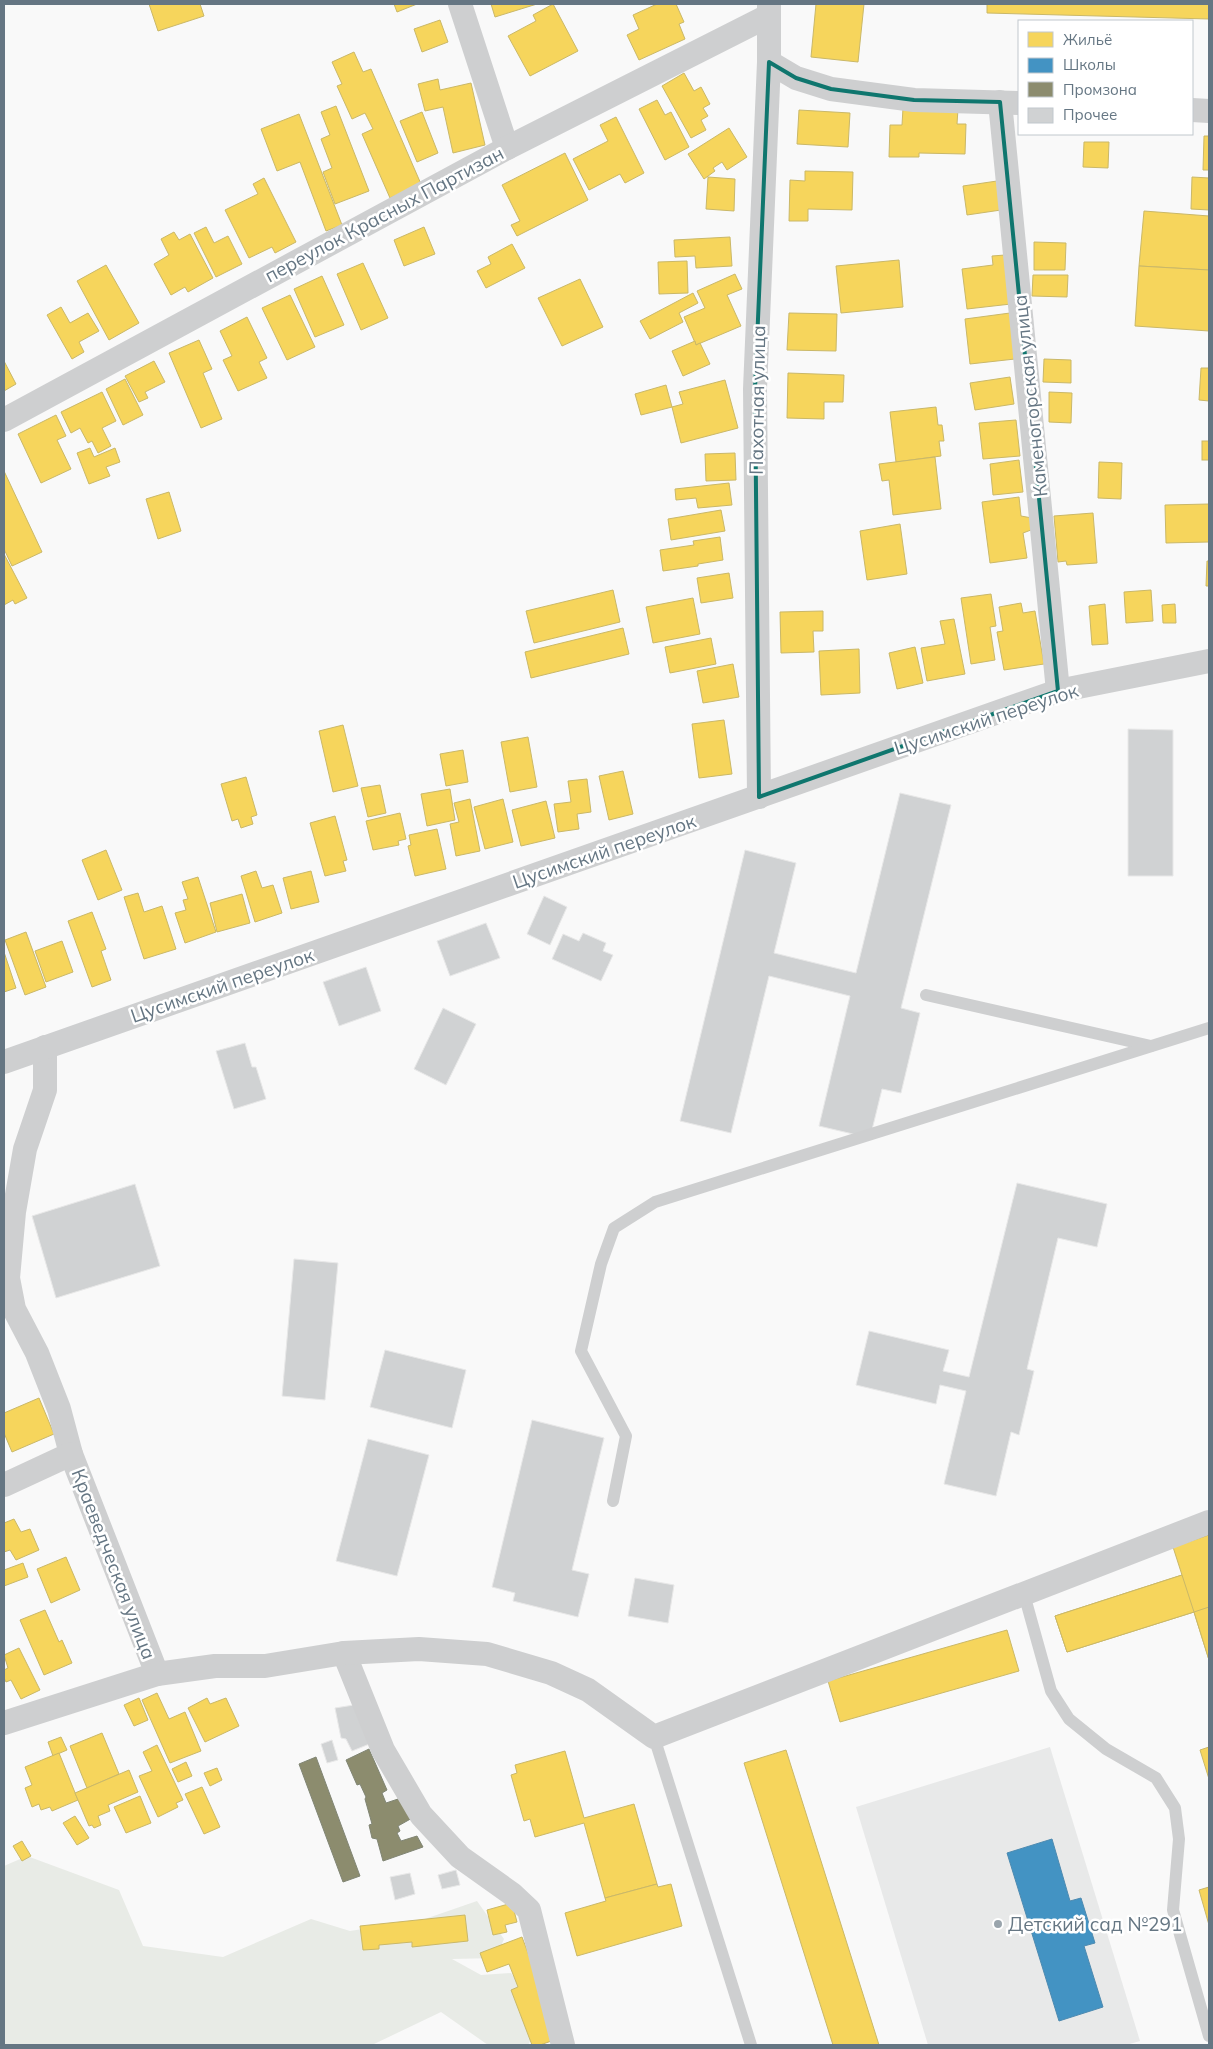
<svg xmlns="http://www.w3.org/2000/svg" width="1213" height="2049" viewBox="0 0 1213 2049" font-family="Mulish,sans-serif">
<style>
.built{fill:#e8e9e9}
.green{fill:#e8ebe6}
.homes{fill:#f6d55c;stroke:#cab868}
.schools{fill:#4393c3;stroke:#4d8ab0}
.industry{fill:#8c8c6e;stroke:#808574}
.building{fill:#d0d2d3;stroke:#e8e8e8}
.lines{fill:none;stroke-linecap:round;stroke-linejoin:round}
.service{stroke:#cecfd0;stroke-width:12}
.minor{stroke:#cecfd0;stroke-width:24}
.marked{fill:none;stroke:#0f766e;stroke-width:4;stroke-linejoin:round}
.poi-dot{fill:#99a4ac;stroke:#fff;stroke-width:2}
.labels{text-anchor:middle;stroke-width:5;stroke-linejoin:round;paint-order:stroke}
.street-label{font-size:19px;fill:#657683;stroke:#fff}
.poi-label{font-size:19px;fill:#657683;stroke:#fff;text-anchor:start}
</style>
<rect width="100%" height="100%" fill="#f9f9f9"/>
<polygon class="built" points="1050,1747 1140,2041 1126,2045 928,2045 856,1807"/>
<polygon class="green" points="27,1856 119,1890 143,1946 223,1957 311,1919 350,1931 425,1919 477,1901 504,1939 496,1958 452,1959 481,1975 511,1973 526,1994 534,2034 528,2045 488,2045 441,2012 372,2045 4,2045 4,1866"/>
<g class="homes">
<polygon points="149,4 200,4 204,16 158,31"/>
<polygon points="394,4 417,4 397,12"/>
<polygon points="491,4 537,4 495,17"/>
<polygon points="553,4 578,51 530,76 508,36 536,21 533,15"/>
<polygon points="657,4 676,4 684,22 679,24 685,39 639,60 627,35 639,29 633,15"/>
<polygon points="816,4 864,4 858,62 811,57"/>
<polygon points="987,4 1209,4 1209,19 987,13"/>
<polygon points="440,20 448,42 422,52 414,29"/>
<polygon points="354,52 363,72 371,69 421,184 390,198 362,134 373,129 365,113 352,119 337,86 342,84 332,62"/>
<polygon points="684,73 694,91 701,87 710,104 703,108 708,116 701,120 706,130 691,138 662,86"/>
<polygon points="438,79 440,90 471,83 485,145 453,153 443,107 425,111 418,84"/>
<polygon points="657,100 665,115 671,112 689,147 665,160 639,109"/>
<polygon points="336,106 369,191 335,204 323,172 332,168 321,139 330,135 321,112"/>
<polygon points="903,108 958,109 957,124 966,124 965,154 919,153 919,157 889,157 890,125 902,125"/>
<polygon points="799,110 850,113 848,147 797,144"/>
<polygon points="422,112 438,153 417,162 400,121"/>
<polygon points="299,114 342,225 326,231 300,162 277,171 261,129"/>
<polygon points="616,117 644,173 625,183 620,174 589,190 573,159 608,141 600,125"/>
<polygon points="729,128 747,157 727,170 722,162 713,168 715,171 704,179 688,154"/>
<polygon points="1204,136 1209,136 1209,170 1203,170"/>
<polygon points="1084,142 1109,142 1108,168 1083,167"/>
<polygon points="565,153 588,200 517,236 511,225 520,221 502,185"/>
<polygon points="805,171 853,172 852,210 808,209 808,221 789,221 790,180 805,181"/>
<polygon points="708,177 735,179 734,211 706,209"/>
<polygon points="1192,177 1209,178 1209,210 1191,209"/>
<polygon points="264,178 296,242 275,253 272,247 249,258 225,210 258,194 253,184"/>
<polygon points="997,181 1001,210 967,215 963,186"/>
<polygon points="1144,211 1209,216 1209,270 1139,266"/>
<polygon points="206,227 214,243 228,236 242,264 216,277 194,233"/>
<polygon points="424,227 435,254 404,266 394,240"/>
<polygon points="174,232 179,240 190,234 213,278 188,292 185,287 171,295 154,264 169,255 161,239"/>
<polygon points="730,237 732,266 696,268 695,256 675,257 674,240"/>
<polygon points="1034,242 1066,243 1065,270 1034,270"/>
<polygon points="512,244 525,268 486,288 477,271 491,264 488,257"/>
<polygon points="1005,255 1011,304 967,309 962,269 993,265 992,256"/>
<polygon points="899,260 903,307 841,313 836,266"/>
<polygon points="687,261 688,293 659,294 658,262"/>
<polygon points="363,263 388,318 361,330 337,274"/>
<polygon points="106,265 139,323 109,340 77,281"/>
<polygon points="1139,266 1209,270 1209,331 1135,326"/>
<polygon points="735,274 742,289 727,295 741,326 696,345 684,317 705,308 697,291"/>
<polygon points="1033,275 1068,275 1067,297 1032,296"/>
<polygon points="322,276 344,325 315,337 294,289"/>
<polygon points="580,279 603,327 562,346 538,298"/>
<polygon points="693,293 698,303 679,313 683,322 650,339 640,321"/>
<polygon points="290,295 315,347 287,360 262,308"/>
<polygon points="61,307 70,323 88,313 99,331 79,342 84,352 72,359 47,315"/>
<polygon points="789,313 837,314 836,351 787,350"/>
<polygon points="1010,313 1015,359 970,364 965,319"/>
<polygon points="247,317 267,358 259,362 267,378 238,391 223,360 232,356 220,331"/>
<polygon points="199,340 212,369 203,373 222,419 201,428 169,353"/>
<polygon points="695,341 696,345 700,343 710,364 683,376 672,351"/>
<polygon points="1044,359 1071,360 1071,383 1043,382"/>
<polygon points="4,361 16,384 4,391"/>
<polygon points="154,361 165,382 145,392 148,398 139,402 125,376"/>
<polygon points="1201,368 1209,368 1209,401 1199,400"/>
<polygon points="788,373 844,375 843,402 824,402 824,419 787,418"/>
<polygon points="1010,377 1014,404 975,410 970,383"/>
<polygon points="125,379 143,415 123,425 106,389"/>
<polygon points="725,380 738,428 681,443 672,407 683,404 679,392"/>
<polygon points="666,385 672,407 641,415 635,394"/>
<polygon points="102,392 116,421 102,428 111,446 98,453 92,441 88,443 80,428 71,433 61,412"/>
<polygon points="1049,392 1072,393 1071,423 1049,422"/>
<polygon points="936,407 938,425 942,425 944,441 939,441 941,456 896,462 890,412"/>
<polygon points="56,415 66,436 57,440 71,469 41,483 18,434"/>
<polygon points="1016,420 1020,456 983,459 979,423"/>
<rect x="1202" y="441" width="7" height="19"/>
<polygon points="90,448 94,457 115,448 120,462 106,467 110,476 89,484 77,453"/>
<polygon points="735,453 736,480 706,481 705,454"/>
<polygon points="935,457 941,509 893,515 889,480 882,481 879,464"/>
<polygon points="1019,460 1023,492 993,495 990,464"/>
<polygon points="1099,462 1122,463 1121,499 1098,498"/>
<polygon points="4,471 42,552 12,566 4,549"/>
<polygon points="729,483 732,505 698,508 696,498 676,500 675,489"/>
<polygon points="169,492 181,531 158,539 146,499"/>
<polygon points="1019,497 1021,516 1032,518 1031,530 1023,533 1027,558 990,563 982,502"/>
<polygon points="1209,504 1209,542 1166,543 1165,505"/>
<polygon points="721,510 725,531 671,540 668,519"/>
<polygon points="1093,513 1097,563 1067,565 1066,561 1058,562 1054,516"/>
<polygon points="900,524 907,574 867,580 860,531"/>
<polygon points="720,537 723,560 698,564 698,566 663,571 660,550 694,545 693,541"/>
<polygon points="4,554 27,598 15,604 13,600 4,605"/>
<polygon points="1207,561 1209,561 1209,586 1206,586"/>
<polygon points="729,573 733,598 701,603 697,578"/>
<polygon points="613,590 620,622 534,643 526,611"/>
<polygon points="1151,590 1153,621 1126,623 1124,592"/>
<polygon points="991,594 996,626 990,627 995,660 971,664 961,598"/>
<polygon points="693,598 700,634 653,643 646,607"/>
<polygon points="1021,603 1023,613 1035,611 1044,664 1004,670 997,632 1003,631 999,607"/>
<polygon points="1105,604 1108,644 1092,645 1089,606"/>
<polygon points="1175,604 1176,623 1163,623 1162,605"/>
<polygon points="823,611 823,631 813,631 814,652 781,653 780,612"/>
<polygon points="954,619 965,674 927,681 921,648 945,644 940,621"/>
<polygon points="623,628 629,654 531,678 525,652"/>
<polygon points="711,638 716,664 670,673 665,647"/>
<polygon points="915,647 923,683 897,689 889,653"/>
<polygon points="859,649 860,693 821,695 819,651"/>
<polygon points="733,664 739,697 703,703 697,671"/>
<polygon points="724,720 732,774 699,778 692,724"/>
<polygon points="343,725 358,786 333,792 319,731"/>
<polygon points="528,737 537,787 510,792 501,742"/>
<polygon points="463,750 468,782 446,786 440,754"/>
<polygon points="623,771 633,814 609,820 599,776"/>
<polygon points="246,777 257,815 251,817 253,824 241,828 238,819 232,821 221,784"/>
<polygon points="587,779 591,812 577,814 579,829 558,832 554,804 571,802 568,781"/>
<polygon points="380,785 386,813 368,817 361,788"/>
<polygon points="450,789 455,820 427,826 421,794"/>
<polygon points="470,799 480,851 456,856 450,824 459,822 454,803"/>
<polygon points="503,799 513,842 485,849 474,807"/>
<polygon points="546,801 555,838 521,846 512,810"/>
<polygon points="400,813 406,839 398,841 399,845 373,850 366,821"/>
<polygon points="335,816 347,860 343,861 346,871 325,876 310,823"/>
<polygon points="437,829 446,869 415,876 408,846 411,845 409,835"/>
<polygon points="106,850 122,890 98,900 82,860"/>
<polygon points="256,871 262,888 273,885 282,913 255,922 241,876"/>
<polygon points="311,871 319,902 291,909 283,878"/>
<polygon points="198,877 216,932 185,943 175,913 186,910 183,900 188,899 182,882"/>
<polygon points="138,893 144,912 162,906 176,949 144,959 124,897"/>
<polygon points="242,894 250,923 217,932 210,903"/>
<polygon points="92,912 106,949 101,951 111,980 92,987 68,921"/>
<polygon points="26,932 46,987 25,995 5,940"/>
<polygon points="62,941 73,972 46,982 35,951"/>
<polygon points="4,952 16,988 4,992"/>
<polygon points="39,1398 54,1434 12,1452 4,1433 4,1413"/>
<polygon points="14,1519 21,1532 30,1529 39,1550 16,1560 10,1550 4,1552 4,1523"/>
<polygon points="1209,1535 1209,1660 1194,1612 1067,1652 1055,1616 1182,1575 1173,1547"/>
<polygon points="66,1557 80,1590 51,1603 37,1569"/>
<polygon points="23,1563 28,1577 4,1586 4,1570"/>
<polygon points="1182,1575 1194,1612 1067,1652 1055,1616"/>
<polygon points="1209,1607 1209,1660 1194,1612"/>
<polygon points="45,1610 59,1642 62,1640 72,1663 44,1675 20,1620"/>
<polygon points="1007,1630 1019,1671 840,1722 828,1681"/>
<polygon points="19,1648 40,1690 21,1699 11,1680 6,1682 4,1678 4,1670 8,1668 4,1655"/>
<polygon points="157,1693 169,1719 185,1712 201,1751 170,1763 142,1700"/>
<polygon points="139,1698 148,1720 134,1726 124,1705"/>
<polygon points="207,1698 210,1704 226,1698 239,1726 205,1742 188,1708"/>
<polygon points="102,1733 119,1774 87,1788 70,1746"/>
<polygon points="61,1737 67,1750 53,1756 48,1742"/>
<polygon points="157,1745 183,1800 176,1803 178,1807 158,1817 139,1776 152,1771 143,1752"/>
<polygon points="1209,1747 1209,1779 1200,1750"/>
<polygon points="786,1750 879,2045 833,2045 744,1763"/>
<polygon points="565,1751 584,1818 634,1804 657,1884 605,1898 584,1823 535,1837 530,1819 524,1821 511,1775 517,1773 515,1765"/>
<polygon points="59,1753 78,1800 52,1811 50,1807 41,1810 39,1804 32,1807 25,1788 32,1785 25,1767"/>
<polygon points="186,1762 192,1776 178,1782 172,1769"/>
<polygon points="217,1768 222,1780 210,1786 204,1773"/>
<polygon points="129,1770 138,1792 108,1805 110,1811 98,1816 101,1825 94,1828 92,1825 89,1826 75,1793"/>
<polygon points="202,1787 220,1827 204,1834 185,1794"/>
<polygon points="140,1796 151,1823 126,1833 114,1807"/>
<polygon points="75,1816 89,1838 77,1845 63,1823"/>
<polygon points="22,1841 31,1856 22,1861 13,1846"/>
<polygon points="657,1884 658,1887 671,1884 682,1926 577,1956 565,1913 606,1901 605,1898"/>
<polygon points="1209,1887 1209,1925 1199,1890"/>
<polygon points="512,1903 517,1922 505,1925 507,1932 493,1935 487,1910"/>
<polygon points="465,1915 468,1941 412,1947 412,1942 379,1945 379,1949 363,1950 360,1926"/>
<polygon points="522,1937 560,2038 540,2045 532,2045 511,1990 518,1987 509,1964 487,1972 480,1953"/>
</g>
<polygon class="schools" points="1052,1839 1070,1901 1081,1898 1095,1943 1084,1946 1103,2007 1059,2021 1007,1853"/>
<g class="industry">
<polygon points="369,1749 387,1790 382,1793 386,1803 404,1797 414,1817 398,1826 400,1831 397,1833 401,1841 417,1836 423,1847 383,1861 377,1839 372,1838 369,1825 372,1824 365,1799 366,1797 360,1784 357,1785 346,1760"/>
<polygon points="316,1757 360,1876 343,1882 299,1764"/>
</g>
<g class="building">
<polygon points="1128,729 1173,730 1173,876 1128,876"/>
<polygon points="900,793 951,805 901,1008 920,1013 901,1093 882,1089 870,1138 819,1126 850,996 769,976 731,1133 680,1121 745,850 796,863 774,953 856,973"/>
<polygon points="544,896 567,907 550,945 527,934"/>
<polygon points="486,923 500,958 450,976 437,941"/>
<polygon points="583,933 606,943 603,951 613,955 601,981 552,959 563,934 579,941"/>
<polygon points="366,967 381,1011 339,1026 323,982"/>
<polygon points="443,1008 476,1024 446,1085 414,1069"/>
<polygon points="245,1043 252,1067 256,1067 266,1099 234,1109 216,1051"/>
<polygon points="1017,1183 1107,1204 1097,1247 1058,1238 1027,1369 1034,1371 1019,1435 1011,1432 996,1496 944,1484 966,1391 940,1385 936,1404 856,1385 869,1331 949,1350 943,1371 969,1377"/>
<polygon points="135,1184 160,1266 56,1298 32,1216"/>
<polygon points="294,1259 338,1263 325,1400 282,1396"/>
<polygon points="385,1350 466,1370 452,1428 370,1407"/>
<polygon points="532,1420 604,1438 572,1570 589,1574 578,1617 513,1601 515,1593 492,1587"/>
<polygon points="368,1439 429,1455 397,1576 336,1561"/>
<polygon points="635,1578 674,1585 668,1623 628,1616"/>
<polygon points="354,1705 372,1743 352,1751 346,1739 341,1738 335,1708"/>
<polygon points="332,1740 338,1760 327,1763 321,1744"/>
<polygon points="456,1870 460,1885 442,1889 438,1875"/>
<polygon points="410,1873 415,1894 395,1900 390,1877"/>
</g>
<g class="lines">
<g class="service">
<polyline points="926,995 1151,1046"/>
<polyline points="613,1501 626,1436 581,1351 601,1264 614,1228 655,1202 1209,1028"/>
<polyline points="1024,1594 1051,1691 1069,1719 1106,1749 1156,1778 1175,1808 1179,1839 1173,1910 1209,2036"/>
<polyline points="654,1737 751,2045"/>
</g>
<g class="minor">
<polyline points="460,4 507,148"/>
<polyline points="769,62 796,78 831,89 914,100 1019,103"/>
<polyline points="1000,102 1058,691"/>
<polyline points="1192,110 1209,111"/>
<polyline points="4,420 507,148 768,16"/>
<polyline points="759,797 755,389 769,62 769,4"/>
<polyline points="45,1047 45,1090 25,1149 14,1212 8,1278 14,1309 37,1353 59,1409 71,1454 157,1674"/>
<polyline points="4,1062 1058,691 1209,661"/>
<polyline points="4,1485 71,1454"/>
<polyline points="344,1653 383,1750 421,1815 460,1857 512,1894 529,1910 563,2045"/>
<polyline points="4,1723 157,1674 215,1666 265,1666 344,1653 419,1649 487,1654 551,1673 588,1690 654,1737 1209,1522"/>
</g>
</g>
<path class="marked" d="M 769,62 L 796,78 L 831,89 L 914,100 L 1000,102 L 1058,691 L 759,797 L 755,389 Z"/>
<circle class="poi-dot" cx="998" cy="1924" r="5"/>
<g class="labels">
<g class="street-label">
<text transform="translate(384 214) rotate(-28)" y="7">переулок Красных Партизан</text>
<text transform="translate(1030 396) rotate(-96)" y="7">Каменогорская улица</text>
<text transform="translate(757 400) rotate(-89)" y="7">Пахотная улица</text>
<text transform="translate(986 719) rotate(-18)" y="7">Цусимский переулок</text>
<text transform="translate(604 851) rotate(-19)" y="7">Цусимский переулок</text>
<text transform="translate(222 985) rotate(-19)" y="7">Цусимский переулок</text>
<text transform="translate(114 1564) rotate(69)" y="7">Краеведческая улица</text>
</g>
<g class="poi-label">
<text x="1008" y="1931">Детский сад №291</text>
</g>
</g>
<rect width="1213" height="2049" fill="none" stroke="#657683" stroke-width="10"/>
<rect x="1018" y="20" width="175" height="115" fill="#ffffff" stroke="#c1c8cd"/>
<rect x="1028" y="32" width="25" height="15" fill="#f6d55c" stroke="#c1c8cd"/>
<text x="1063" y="45" font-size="15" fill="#657683">Жильё</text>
<rect x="1028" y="58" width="25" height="15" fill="#4393c3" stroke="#c1c8cd"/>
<text x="1063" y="70" font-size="15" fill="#657683">Школы</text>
<rect x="1028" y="82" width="25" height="15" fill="#8c8c6e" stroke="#c1c8cd"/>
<text x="1063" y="95" font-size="15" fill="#657683">Промзона</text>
<rect x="1028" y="108" width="25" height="15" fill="#d0d2d3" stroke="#c1c8cd"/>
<text x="1063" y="120" font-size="15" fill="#657683">Прочее</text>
</svg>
